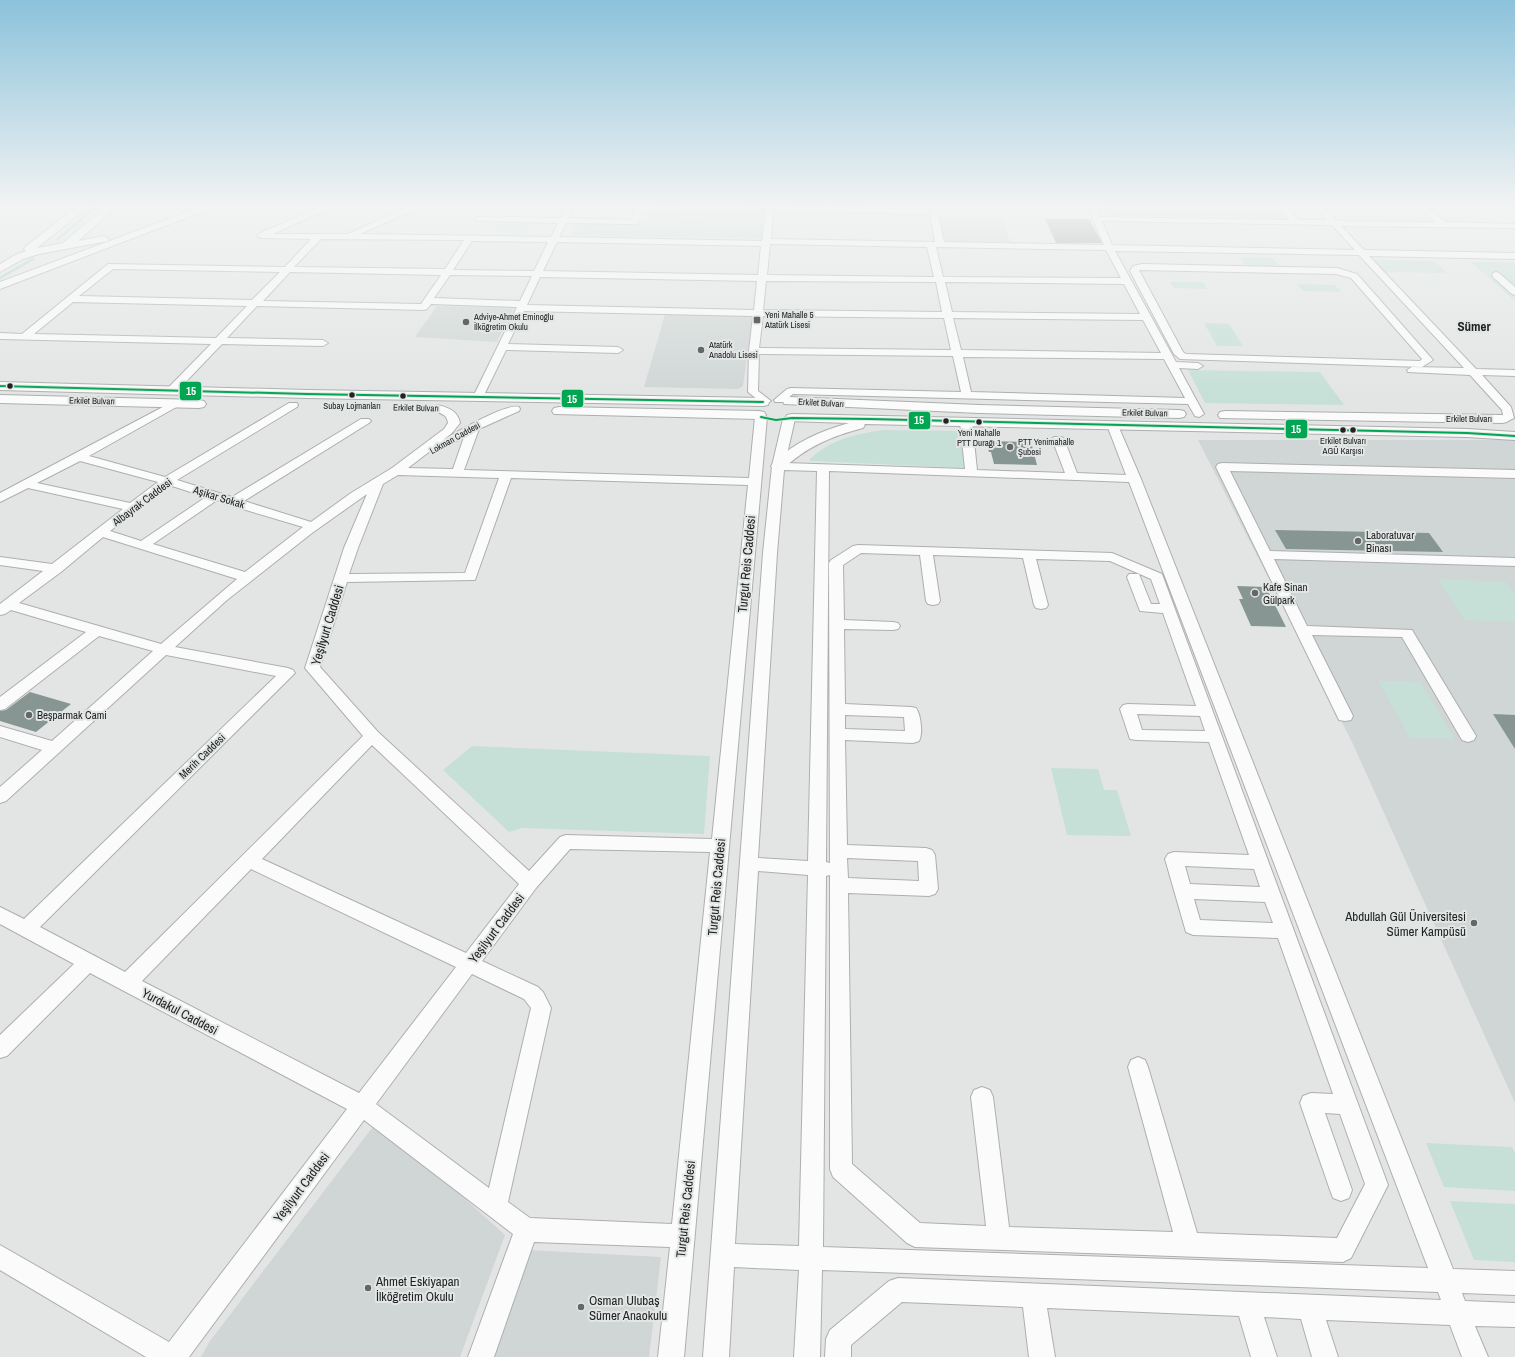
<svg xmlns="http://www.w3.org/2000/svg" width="1515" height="1357" viewBox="0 0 1515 1357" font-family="'Archivo Narrow',sans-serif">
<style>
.built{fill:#cfd6d5}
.green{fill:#c6e0d7}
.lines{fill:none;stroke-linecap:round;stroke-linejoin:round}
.stream{stroke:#a1d6c7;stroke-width:2.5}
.building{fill:#879693}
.minor-casing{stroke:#adafae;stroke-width:2}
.major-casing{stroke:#adafae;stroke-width:2}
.minor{fill:#fbfbfb;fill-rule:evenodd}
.major{fill:#fbfbfb;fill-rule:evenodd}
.bus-1-casing{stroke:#e2e6e5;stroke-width:4}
.bus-1{stroke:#00a651;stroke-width:2}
.poi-dot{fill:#656666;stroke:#e2e6e5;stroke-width:1.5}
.bus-dot{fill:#212222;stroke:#e2e6e5;stroke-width:1.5}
.labels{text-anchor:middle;stroke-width:4;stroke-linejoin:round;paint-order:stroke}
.far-poi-label{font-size:9px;fill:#212222;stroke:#e2e6e5;text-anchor:start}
.far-street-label{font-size:9px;fill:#212222;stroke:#e2e6e5}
.far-bus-label{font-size:9px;fill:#212222;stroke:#e2e6e5}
.street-label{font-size:11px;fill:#212222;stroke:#e2e6e5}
.poi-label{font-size:11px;fill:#212222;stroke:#e2e6e5;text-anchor:start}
.far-district-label{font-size:13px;font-weight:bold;fill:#212222;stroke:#e2e6e5}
.near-street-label{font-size:13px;fill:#212222;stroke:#e2e6e5}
.near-poi-label{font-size:13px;fill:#212222;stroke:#e2e6e5;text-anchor:start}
.line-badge{stroke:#e2e6e5;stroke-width:1.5}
.badge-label{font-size:11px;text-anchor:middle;font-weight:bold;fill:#fff}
</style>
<rect width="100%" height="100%" fill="#e3e5e4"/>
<g class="built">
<polygon points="652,206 769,206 765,238 571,235 577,222 647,223"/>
<polygon points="939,216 1002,217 1010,242 944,241"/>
<polygon points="437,306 514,308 497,342 415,337"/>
<polygon points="666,311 753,314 743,386 738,389 644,387"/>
<polygon points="1198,440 1515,440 1515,1103 1352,742"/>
<polygon points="378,1120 505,1235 460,1357 201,1357 210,1341"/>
<polygon points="527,1250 661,1257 649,1357 490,1357"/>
</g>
<g class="green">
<polygon points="751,206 769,206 765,238 571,235 577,222 647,223 652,207 678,207 674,219 701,219 703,216 749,216"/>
<polygon points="1105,206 1277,206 1288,218 1110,215"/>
<polygon points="499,224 530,224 526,232 495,231"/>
<polygon points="1240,257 1273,258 1279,266 1245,265"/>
<polygon points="1370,260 1434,261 1447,273 1381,272"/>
<polygon points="1471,262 1515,262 1515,301"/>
<polygon points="1170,282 1203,282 1207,289 1174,288"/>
<polygon points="1297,284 1335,285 1341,292 1303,291"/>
<polygon points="1204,323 1229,324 1243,346 1217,346"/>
<polygon points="1188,370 1320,372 1344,405 1205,403"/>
<path d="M 883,430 L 958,431 L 966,468 L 810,461 L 810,459 C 831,439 856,434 883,430 Z"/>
<polygon points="1438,579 1506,582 1515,595 1515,622 1464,620"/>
<polygon points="1378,681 1420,682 1455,739 1410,738"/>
<polygon points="472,746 710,756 704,834 522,828 509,832 443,770"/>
<polygon points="1051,768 1098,769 1104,790 1117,790 1131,836 1067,835"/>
<polygon points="1426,1143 1512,1147 1515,1153 1515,1191 1444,1187"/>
<polygon points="1450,1201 1515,1204 1515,1262 1474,1260"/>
</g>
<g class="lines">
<g class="stream">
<polyline points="58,239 97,206"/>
<polyline points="0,278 33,259"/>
</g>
</g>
<g class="building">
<polygon points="1045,219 1089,219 1102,243 1056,243"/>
<polygon points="986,441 1031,442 1037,465 994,464 991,452 989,452"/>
<polygon points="1275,530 1429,533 1443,552 1286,549"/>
<polygon points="1237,586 1266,587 1286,627 1251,626 1239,599 1243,599"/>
<polygon points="30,692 71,704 36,732 0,721 0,711 6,710"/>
<polygon points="1493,714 1515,715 1515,749"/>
</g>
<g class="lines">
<defs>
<g id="minor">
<path d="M 323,206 L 334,206 L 273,234 L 348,234 L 410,206 L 487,206 L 488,208 L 484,210 L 416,209 L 360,234 L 551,237 L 558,223 L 478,221 L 474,219 L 478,217 L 560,218 L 566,206 L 574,206 L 568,218 L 631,220 L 636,206 L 644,206 L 637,224 L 566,223 L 559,237 L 762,241 L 766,206 L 929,210 L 928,206 L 936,206 L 944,242 L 1104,245 L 1087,206 L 1095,206 L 1100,217 L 1290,220 L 1278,206 L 1286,206 L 1299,220 L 1327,220 L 1314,206 L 1323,206 L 1336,221 L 1435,222 L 1418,206 L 1427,206 L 1445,222 L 1515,224 L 1515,228 L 1341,226 L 1364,250 L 1515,253 L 1515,259 L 1369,256 L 1476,369 L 1515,370 L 1515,376 L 1482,375 L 1511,407 L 1514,418 L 1508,421 L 1504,420 L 1502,410 L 1470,375 L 1408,372 L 1407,370 L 1412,367 L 1464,368 L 1359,255 L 1115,251 L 1176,362 L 1198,363 L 1203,366 L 1198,369 L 1179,368 L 1204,414 L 1199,417 L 1195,416 L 1188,404 L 793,394 L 783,402 L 775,402 L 774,400 L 787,389 L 791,388 L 961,392 L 953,356 L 759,354 L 758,391 L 771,401 L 766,404 L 762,403 L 748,392 L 749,351 L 753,316 L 524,311 L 508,344 L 618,347 L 623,350 L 618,353 L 506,350 L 483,397 L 478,400 L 473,397 L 517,307 L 431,304 L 427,309 L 424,310 L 257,306 L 227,338 L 323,340 L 328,343 L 323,346 L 222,344 L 176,392 L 168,392 L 167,390 L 168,388 L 211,344 L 0,339 L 0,333 L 22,334 L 108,264 L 285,267 L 311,239 L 261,238 L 257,236 L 262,232 ZM 773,211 L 930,214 L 935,242 L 771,239 ZM 1102,221 L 1332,225 L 1355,250 L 1112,245 ZM 321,239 L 464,240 L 445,269 L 294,267 ZM 472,241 L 548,242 L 534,271 L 453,270 ZM 557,242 L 761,246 L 758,275 L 543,271 ZM 770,244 L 927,247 L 934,277 L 767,275 ZM 936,247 L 1106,250 L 1121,278 L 943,277 ZM 113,269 L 280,272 L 252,300 L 79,296 ZM 290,272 L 441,275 L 421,304 L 263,301 ZM 450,275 L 532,276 L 520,301 L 434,298 ZM 540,277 L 757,281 L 754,310 L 527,305 ZM 766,281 L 936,282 L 942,312 L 763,310 ZM 945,282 L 1124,284 L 1140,314 L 952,312 ZM 73,302 L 247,306 L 216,338 L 34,334 ZM 763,316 L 944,318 L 951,350 L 759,348 ZM 953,318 L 1143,320 L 1161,353 L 961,350 ZM 963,357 L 1164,359 L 1185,398 L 971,392 Z"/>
<path d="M 1142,264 L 1337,268 L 1357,274 L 1433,360 L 1422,367 L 1180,359 L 1174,354 L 1130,271 L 1133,266 ZM 1139,270 L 1336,274 L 1351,278 L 1422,359 L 1420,361 L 1186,354 L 1183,352 Z"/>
<polygon points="1496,272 1499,273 1515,287 1515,295 1512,294 1493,277 1492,275 1493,273"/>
<path d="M 176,400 L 180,401 L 181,403 L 180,405 L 89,456 L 165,477 L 289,403 L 297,403 L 298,405 L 297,407 L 177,480 L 232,497 L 361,419 L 369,419 L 371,421 L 369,423 L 244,501 L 311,522 L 351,493 L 392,468 L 444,429 L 448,423 C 447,412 437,414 432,408 L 437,405 C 448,407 458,411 460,423 L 452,433 L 443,440 C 457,432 505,403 519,407 L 520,409 L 519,411 L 479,429 L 464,470 L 749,478 L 755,417 L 761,414 L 767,417 L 684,1357 L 658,1357 L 670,1247 L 534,1242 L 494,1357 L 468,1357 L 513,1234 L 364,1120 L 189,1357 L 146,1357 L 0,1270 L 0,1245 L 169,1342 L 347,1109 L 90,973 L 7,1056 L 0,1058 L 0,1035 L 74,964 L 0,924 L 0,907 L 24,919 L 276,676 L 166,655 L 6,801 L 0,803 L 0,787 L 42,750 L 0,737 L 0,726 L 52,741 L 153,651 L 99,636 L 5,709 L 0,710 L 0,697 L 86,632 L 11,610 L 5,614 L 0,615 L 0,604 L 43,571 L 0,565 L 0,557 L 52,564 L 123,509 L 28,488 L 0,502 L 0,493 ZM 464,437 L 453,469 L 408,468 L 438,445 L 439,447 L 447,447 ZM 80,461 L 158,482 L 130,503 L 37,483 ZM 398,475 L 499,478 L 465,573 L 349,574 L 358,548 L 383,484 ZM 511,478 L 748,485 L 712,839 L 566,835 L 560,837 L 529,871 L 378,732 L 320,667 L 347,582 L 475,580 ZM 169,485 L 206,497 L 141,541 L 110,531 ZM 367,494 L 344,548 L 305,668 L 363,736 L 125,972 L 40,927 L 295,673 L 293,670 L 288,668 L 175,647 L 227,600 L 312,533 ZM 217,500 L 229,505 L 303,527 L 245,572 L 153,544 ZM 103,537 L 237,579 L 161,644 L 19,603 L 61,572 ZM 372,745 L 519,884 L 466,953 L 262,859 ZM 570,849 L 710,852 L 672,1224 L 530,1218 L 508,1202 L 551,1008 L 543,992 L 538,987 L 482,961 L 536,888 ZM 251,869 L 456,967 L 359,1093 L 142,981 ZM 472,974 L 524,999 L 531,1008 L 489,1188 L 376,1104 Z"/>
<path d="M 789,416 L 795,419 L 785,463 L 965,469 L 960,422 L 966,419 L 972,422 L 977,470 L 1065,473 L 1052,439 L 1054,437 L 1062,437 L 1064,439 L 1077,473 L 1126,475 L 1107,425 L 1113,422 L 1117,423 L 1141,479 L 1453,1269 L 1515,1271 L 1515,1295 L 1462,1293 L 1465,1301 L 1515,1303 L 1515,1327 L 1475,1326 L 1488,1357 L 1462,1357 L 1450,1325 L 1326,1320 L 1338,1357 L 1312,1357 L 1301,1319 L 1264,1317 L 1277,1357 L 1251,1357 L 1239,1316 L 1047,1308 L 1055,1357 L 1029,1357 L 1023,1307 L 902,1302 L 851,1345 L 851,1357 L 825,1357 L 826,1339 L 830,1330 L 889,1281 L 898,1278 L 1441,1300 L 1438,1292 L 822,1270 L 820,1357 L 794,1357 L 799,1270 L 734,1267 L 729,1357 L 703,1357 L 763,553 L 772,466 L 783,419 ZM 784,470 L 817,471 L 808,861 L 758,858 L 777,553 ZM 829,471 L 1129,482 L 1428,1268 L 823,1247 L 826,876 L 830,875 L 830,1169 L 833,1177 L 907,1243 L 915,1247 L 1343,1262 L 1351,1258 L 1388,1185 L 1162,574 L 1112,553 L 858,545 L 853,546 L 831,560 L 829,563 L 830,863 L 826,862 ZM 861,553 L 920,555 L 926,601 L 928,604 L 933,605 L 938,604 L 940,601 L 933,555 L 1023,558 L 1034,605 L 1036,608 L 1041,609 L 1046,608 L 1048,605 L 1036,559 L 1110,561 L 1151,579 L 1160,604 L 1151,604 L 1139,574 L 1129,574 L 1127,577 L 1140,611 L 1163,613 L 1196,706 L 1128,704 L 1123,705 L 1120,709 L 1130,739 L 1136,740 L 1209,742 L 1249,855 L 1174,852 L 1168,854 L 1165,859 L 1186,932 L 1193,935 L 1278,938 L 1333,1094 L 1311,1093 L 1303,1096 L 1300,1103 L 1330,1190 L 1333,1198 L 1341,1201 L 1349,1198 L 1352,1190 L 1325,1113 L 1340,1114 L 1365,1184 L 1337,1238 L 1197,1233 L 1148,1067 L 1145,1060 L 1138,1057 L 1131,1060 L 1128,1067 L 1173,1232 L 1009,1227 L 993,1097 L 990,1090 L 982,1087 L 974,1090 L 971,1097 L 986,1226 L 920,1223 L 852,1164 L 848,893 L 929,896 L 935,894 L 938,889 L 935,855 L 932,850 L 926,848 L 847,845 L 845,740 L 913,743 L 919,741 C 923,734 921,715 916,708 L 911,707 L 845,704 L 844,629 L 893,630 L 898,629 L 900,626 L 898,623 L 893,622 L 844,620 L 843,565 ZM 1137,714 L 1200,716 L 1205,731 L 1142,730 ZM 845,715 L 904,717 L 905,731 L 845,729 ZM 847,858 L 918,861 L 919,881 L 848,878 ZM 1185,866 L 1254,869 L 1260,887 L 1190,884 ZM 758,871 L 808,875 L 799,1246 L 735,1244 ZM 1194,899 L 1265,902 L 1273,923 L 1200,920 Z"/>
<polygon points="1222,463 1515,470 1515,478 1230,471 1270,551 1515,558 1515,566 1274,559 1307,626 1412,630 1476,736 1474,740 1468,742 1462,740 1402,637 1312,635 1353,716 1351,720 1345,721 1339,720 1216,467 1218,464"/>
</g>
<g id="major">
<polygon points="78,206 89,206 37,248 63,243 106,206 117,206 78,241 104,236 109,239 108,241 39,254 23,259 0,272 0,264 15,255 26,251 24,249 25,247"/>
<polygon points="203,206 217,206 0,289 0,282"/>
<polygon points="0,382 307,390 763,398 768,399 769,402 768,405 763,406 307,398 0,390"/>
<polygon points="0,395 199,400 204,401 206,404 204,407 199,408 0,403"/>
<polygon points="789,397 979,405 1179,410 1184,411 1186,414 1184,417 1179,418 979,413 784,404 783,401 784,398"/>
<polygon points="559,407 759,411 764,412 766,415 764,418 759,419 554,414 552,411 554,408"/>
<polygon points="1225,411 1502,415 1507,416 1509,419 1507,422 1502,423 1220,418 1218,415 1220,412"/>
<path d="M 792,414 L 1467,429 L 1515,432 L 1515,440 L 1467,437 L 864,424 L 865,425 L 863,428 C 832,436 806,447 783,469 L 778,470 L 773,469 L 771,466 L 773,463 C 795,442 820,431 849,423 L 787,421 L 785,418 L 787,415 Z"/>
</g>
</defs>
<use href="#minor" class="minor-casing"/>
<use href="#major" class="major-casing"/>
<use href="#minor" class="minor"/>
<use href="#major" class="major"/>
<defs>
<g id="bus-1">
<polyline points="0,386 307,394 763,402"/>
<polyline points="761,417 776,420 792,418 870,419 1467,433 1515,436"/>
</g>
</defs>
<use href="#bus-1" class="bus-1-casing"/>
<use href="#bus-1" class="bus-1"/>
</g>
<linearGradient id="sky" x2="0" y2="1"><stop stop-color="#8bc2db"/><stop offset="0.52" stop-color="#f2f3f3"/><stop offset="1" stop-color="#f2f3f3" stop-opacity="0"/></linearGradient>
<rect width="1515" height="396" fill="url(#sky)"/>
<g class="poi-dot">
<rect x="753" y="316" width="8" height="8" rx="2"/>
<circle cx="466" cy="322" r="4"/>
<circle cx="701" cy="350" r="4"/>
<circle cx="1010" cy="447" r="4"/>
<circle cx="1358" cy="541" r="4"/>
<circle cx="1255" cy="593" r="4"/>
<circle cx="29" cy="715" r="4"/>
<circle cx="1474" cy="923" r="4"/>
<circle cx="368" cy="1288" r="4"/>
<circle cx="581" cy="1307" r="4"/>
</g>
<g class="bus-dot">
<circle cx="10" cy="386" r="3.5"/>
<circle cx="352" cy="395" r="3.5"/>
<circle cx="403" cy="396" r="3.5"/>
<circle cx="946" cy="421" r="3.5"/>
<circle cx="979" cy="422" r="3.5"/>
<circle cx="1343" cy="430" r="3.5"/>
<circle cx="1353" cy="430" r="3.5"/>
</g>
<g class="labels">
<g class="far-poi-label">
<text x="765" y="318">Yeni Mahalle 5<tspan x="765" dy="10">Atatürk Lisesi</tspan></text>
<text x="474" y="320">Adviye-Ahmet Eminoğlu<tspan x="474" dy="10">İlköğretim Okulu</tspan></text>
<text x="709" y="348">Atatürk<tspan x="709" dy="10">Anadolu Lisesi</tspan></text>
<text x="1018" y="445">PTT Yenimahalle<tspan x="1018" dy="10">Şubesi</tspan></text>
</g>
<g class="far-street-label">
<text transform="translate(92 401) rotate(1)" y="3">Erkilet Bulvarı</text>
<text transform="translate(821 403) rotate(3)" y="3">Erkilet Bulvarı</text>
<text transform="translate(416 408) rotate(1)" y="3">Erkilet Bulvarı</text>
<text transform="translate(1145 413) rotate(1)" y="3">Erkilet Bulvarı</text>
<text x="1469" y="422">Erkilet Bulvarı</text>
<text transform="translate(455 438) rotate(-29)" y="3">Lokman Caddesi</text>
</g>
<g class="far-bus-label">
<text x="352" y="409">Subay Lojmanları</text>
<text x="979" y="436">Yeni Mahalle<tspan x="979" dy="10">PTT Durağı 1</tspan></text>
<text x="1343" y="444">Erkilet Bulvarı<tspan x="1343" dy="10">AGÜ Karşısı</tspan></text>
</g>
<g class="street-label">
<text transform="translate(219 497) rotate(17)" y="4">Aşikar Sokak</text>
<text transform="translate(142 502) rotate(-37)" y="4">Albayrak Caddesi</text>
<text transform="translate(202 756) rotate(-44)" y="4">Merih Caddesi</text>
</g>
<g class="poi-label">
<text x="1366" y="539">Laboratuvar<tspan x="1366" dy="13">Binası</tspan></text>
<text x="1263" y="591">Kafe Sinan<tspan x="1263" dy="13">Gülpark</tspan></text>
<text x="37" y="719">Beşparmak Cami</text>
</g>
<g class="far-district-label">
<text x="1474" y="331">Sümer</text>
</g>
<g class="near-street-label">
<text transform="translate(746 564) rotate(-85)" y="5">Turgut Reis Caddesi</text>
<text transform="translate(327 625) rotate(-73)" y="5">Yeşilyurt Caddesi</text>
<text transform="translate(716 887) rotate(-85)" y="5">Turgut Reis Caddesi</text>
<text transform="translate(496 928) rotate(-53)" y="5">Yeşilyurt Caddesi</text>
<text transform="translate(180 1011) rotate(28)" y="5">Yurdakul Caddesi</text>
<text transform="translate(301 1187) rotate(-53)" y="5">Yeşilyurt Caddesi</text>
<text transform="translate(685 1209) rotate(-84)" y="5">Turgut Reis Caddesi</text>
</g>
<g class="near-poi-label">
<text x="1466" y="921" text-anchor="end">Abdullah Gül Üniversitesi<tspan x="1466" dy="15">Sümer Kampüsü</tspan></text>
<text x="376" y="1286">Ahmet Eskiyapan<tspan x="376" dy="15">İlköğretim Okulu</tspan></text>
<text x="589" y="1305">Osman Ulubaş<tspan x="589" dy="15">Sümer Anaokulu</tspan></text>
</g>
</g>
<g class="line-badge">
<rect x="179" y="381" width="23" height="20" rx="4" fill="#00a651"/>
<rect x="561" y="389" width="23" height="19" rx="4" fill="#00a651"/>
<rect x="908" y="411" width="23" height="19" rx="4" fill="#00a651"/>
<rect x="1285" y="419" width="23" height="20" rx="4" fill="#00a651"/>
</g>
<g class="badge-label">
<text x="191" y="395">15</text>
<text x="572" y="403">15</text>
<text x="919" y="424">15</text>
<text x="1296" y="433">15</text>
</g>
</svg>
